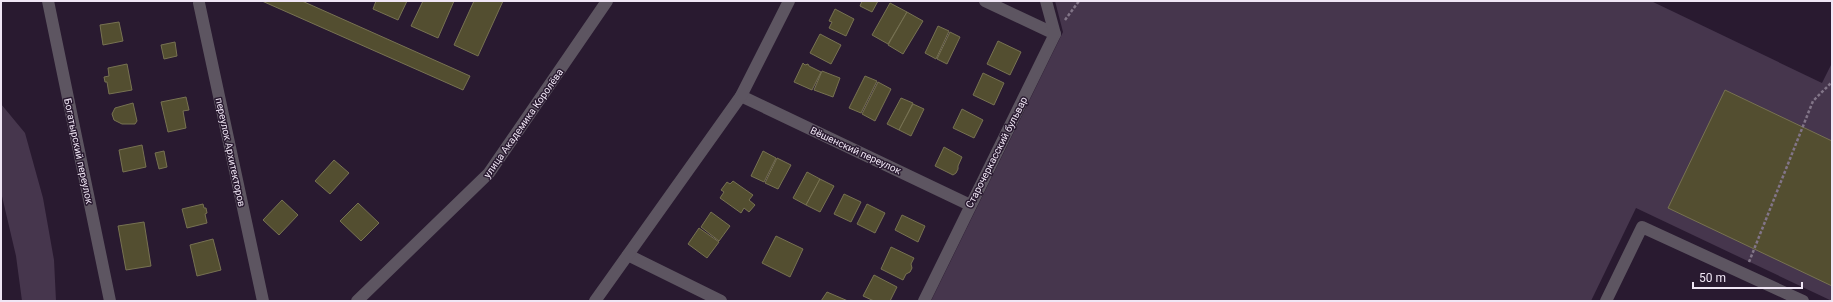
<svg xmlns="http://www.w3.org/2000/svg" width="1833" height="302" viewBox="0 0 1833 302" font-family="Roboto,sans-serif">
<style>
.green{fill:#46364d}
.building{fill:#534e30;stroke:#777252}
.lines{fill:none;stroke-linecap:round;stroke-linejoin:round}
.path{stroke:#827588;stroke-width:2.5;stroke-dasharray:3 2;stroke-linecap:butt}
.minor{stroke:#5d5561;stroke-width:12}
.labels{text-anchor:middle;stroke-width:3;stroke-linejoin:round;paint-order:stroke}
.street-label{font-size:10px;fill:#f0e6f5;stroke:#291a30}
</style>
<rect width="100%" height="100%" fill="#291a30"/>
<g class="green">
<polygon points="1055,1 1651,1 1822,83 1832,63 1832,301 1636,208 1591,301 931,301 1063,32"/>
<polygon points="1,104 25,133 43,198 54,260 56,301 22,301 16,256 1,192"/>
</g>
<g class="building">
<polygon points="262,1 302,1 470,76 463,90"/>
<polygon points="376,1 407,1 398,20 373,9"/>
<polygon points="423,1 454,1 438,38 411,26"/>
<polygon points="474,1 503,1 478,56 454,45"/>
<polygon points="862,1 878,1 872,12 860,6"/>
<polygon points="890,3 907,12 888,44 872,35"/>
<polygon points="835,9 854,19 846,36 829,28 832,22 829,21"/>
<polygon points="907,12 923,21 903,54 888,45"/>
<polygon points="119,22 123,41 103,45 100,25"/>
<polygon points="938,26 949,31 936,59 925,53"/>
<polygon points="950,32 960,37 947,64 937,59"/>
<polygon points="820,34 841,45 831,64 810,53"/>
<polygon points="998,41 1021,52 1010,75 987,64"/>
<polygon points="175,42 177,56 164,59 161,45"/>
<polygon points="803,63 805,65 808,64 809,66 821,72 812,90 794,82"/>
<polygon points="127,64 132,90 109,94 107,82 105,82 104,77 109,76 108,68"/>
<polygon points="822,71 840,78 833,97 814,90"/>
<polygon points="983,73 1004,83 994,105 973,95"/>
<polygon points="865,76 877,81 861,113 849,108"/>
<polygon points="878,82 891,89 875,121 862,114"/>
<polygon points="1725,90 1832,141 1832,286 1668,208"/>
<polygon points="186,97 189,110 183,111 186,128 168,132 161,102"/>
<polygon points="901,98 913,103 899,130 887,124"/>
<polygon points="133,103 137,121 135,124 122,124 114,120 112,114 115,108"/>
<polygon points="913,104 924,109 911,136 899,130"/>
<polygon points="962,109 983,120 974,138 953,128"/>
<polygon points="142,145 146,167 123,172 119,150"/>
<polygon points="944,147 962,157 958,166 958,169 956,173 953,175 935,166"/>
<polygon points="164,151 167,167 159,169 155,153"/>
<polygon points="763,151 776,158 764,182 751,176"/>
<polygon points="777,158 791,165 778,189 765,183"/>
<polygon points="334,160 349,173 330,194 315,181"/>
<polygon points="807,172 820,179 806,205 793,198"/>
<polygon points="820,179 834,186 820,212 806,205"/>
<polygon points="733,181 753,195 749,200 755,205 749,212 744,208 741,213 720,198 724,192 721,190 727,182 730,184"/>
<polygon points="844,194 861,202 851,222 834,214"/>
<polygon points="282,200 298,215 279,235 263,220"/>
<polygon points="358,203 379,223 361,241 340,221"/>
<polygon points="203,204 204,208 206,208 207,213 205,214 207,223 187,228 182,209"/>
<polygon points="867,204 885,213 875,233 857,224"/>
<polygon points="711,212 730,226 719,241 701,227"/>
<polygon points="902,215 925,226 918,242 895,230"/>
<polygon points="144,222 151,266 126,270 118,226"/>
<polygon points="699,228 719,242 707,258 688,244"/>
<polygon points="776,236 803,249 790,277 762,263"/>
<polygon points="213,239 221,270 197,276 190,245"/>
<polygon points="891,247 914,258 911,264 912,268 910,272 906,274 903,280 881,269"/>
<polygon points="874,275 897,287 890,301 874,301 863,296"/>
<polygon points="827,292 848,301 821,301"/>
</g>
<g class="lines">
<g class="path">
<polyline points="1065,20 1079,1"/>
<polyline points="1749,262 1813,101 1832,82"/>
</g>
<g class="minor">
<polyline points="48,1 110,301"/>
<polyline points="985,1 1055,34"/>
<polyline points="199,3 263,301"/>
<polyline points="741,96 970,205"/>
<polyline points="628,255 721,301"/>
<polyline points="357,301 489,173 607,1"/>
<polyline points="595,301 741,96 789,1"/>
<polyline points="924,301 1055,34 1046,1"/>
<polyline points="1606,301 1642,227 1803,301"/>
</g>
</g>
<g class="labels">
<g class="street-label">
<text transform="translate(523 123) rotate(-55)" y="4">улица Академика Королёва</text>
<text transform="translate(856 150) rotate(25)" y="4">Вёшенский переулок</text>
<text transform="translate(79 151) rotate(78)" y="4">Богатырский переулок</text>
<text transform="translate(231 152) rotate(78)" y="4">переулок Архитекторов</text>
<text transform="translate(996 152) rotate(-63)" y="4">Старочеркасский бульвар</text>
</g>
</g>
<rect width="1833" height="302" fill="none" stroke="#f0e6f5" stroke-width="4"/>
<path d="M1693 282v6h109v-6" fill="none" stroke="#f0e6f5" stroke-width="2"/>
<text x="1699" y="282" font-size="12" fill="#f0e6f5" stroke="#291a30" stroke-width="3" paint-order="stroke">50 m</text>
</svg>
